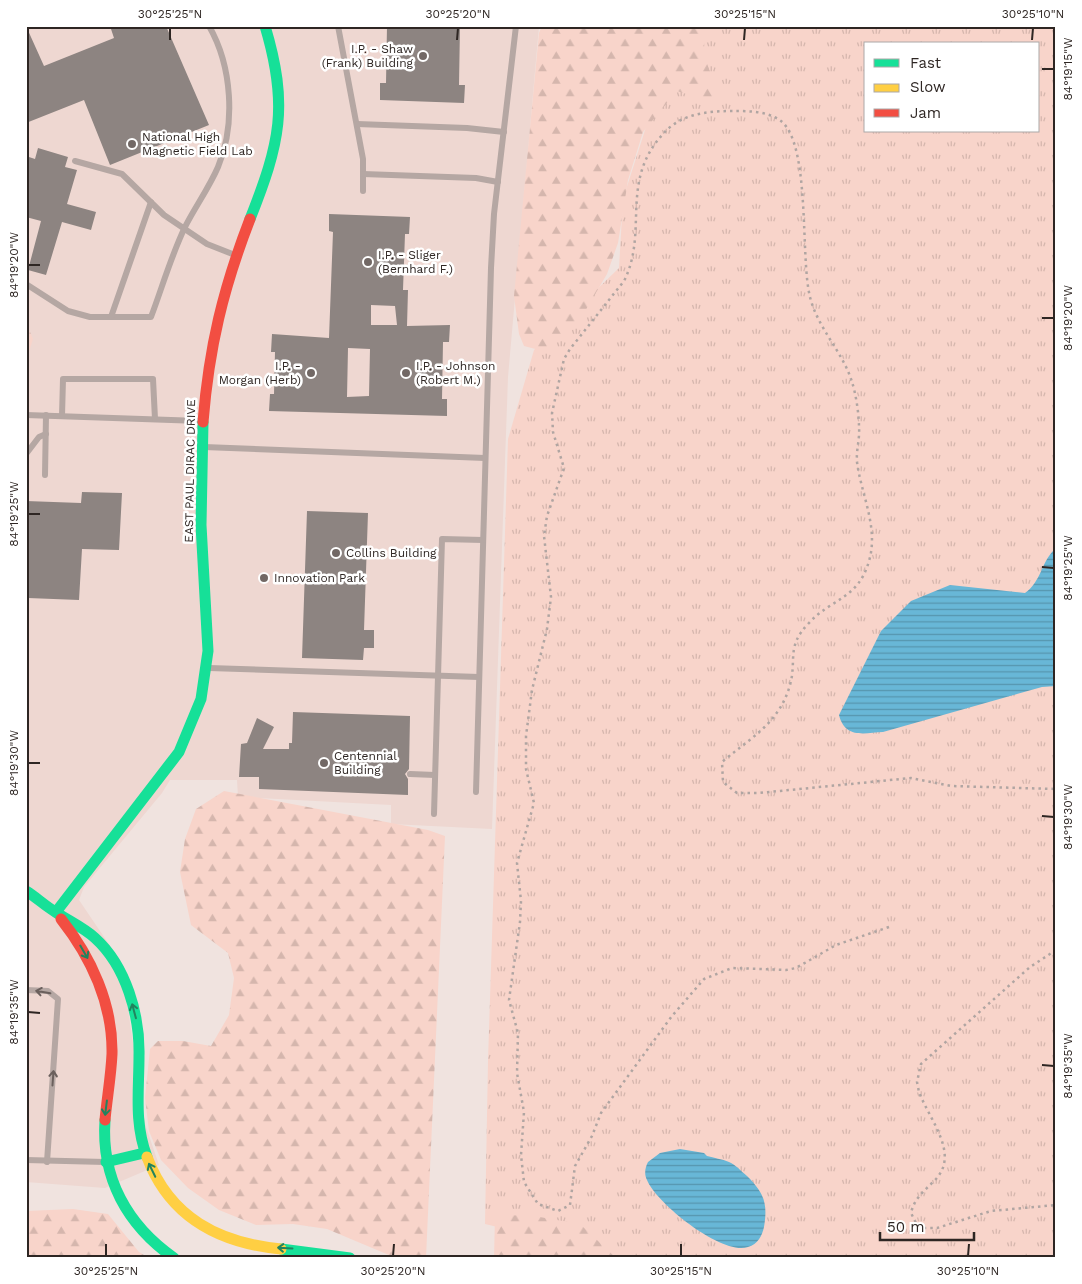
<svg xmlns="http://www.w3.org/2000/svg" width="1082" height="1284" font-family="'Work Sans',sans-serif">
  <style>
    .built { fill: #eed7d1 }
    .grass { fill: url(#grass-tufts); fill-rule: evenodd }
    .forest { fill: url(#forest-firs) }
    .water { fill: url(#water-rules) }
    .building { fill: #8d8481; fill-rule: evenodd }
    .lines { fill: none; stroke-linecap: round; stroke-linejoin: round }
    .path { stroke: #b0a5a2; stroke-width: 2.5; stroke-dasharray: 2.5 4; stroke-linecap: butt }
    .lane { stroke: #b5a7a3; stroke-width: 6 }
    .fast { stroke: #16e098; stroke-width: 11 }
    .slow { stroke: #ffcf43; stroke-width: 11 }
    .jam { stroke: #f24e42; stroke-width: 11 }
    .oneway { stroke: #22835e }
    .oneway2 { stroke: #6b605d }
    .ticks { fill: none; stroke: #2e2623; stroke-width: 2 }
    .poi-dot { fill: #726865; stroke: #fff; stroke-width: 2 }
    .labels { text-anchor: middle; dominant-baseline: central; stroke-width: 5; stroke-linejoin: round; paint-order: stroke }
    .poi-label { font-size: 12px; fill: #2e2623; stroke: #fff; text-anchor: start }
    .street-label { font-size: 12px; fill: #2e2623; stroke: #fff }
    .neatline { fill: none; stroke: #2e2623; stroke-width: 2 }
    .ticks-label { font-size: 12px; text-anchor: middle; fill: #2e2623 }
  </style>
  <defs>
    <pattern id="grass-tufts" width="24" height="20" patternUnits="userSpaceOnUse" patternTransform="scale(1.25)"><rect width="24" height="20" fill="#f8d4ca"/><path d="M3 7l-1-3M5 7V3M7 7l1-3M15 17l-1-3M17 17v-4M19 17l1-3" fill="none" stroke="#d5b6ad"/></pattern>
    <pattern id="forest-firs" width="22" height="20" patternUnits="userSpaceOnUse" patternTransform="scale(1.25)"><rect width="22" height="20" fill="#f8d4ca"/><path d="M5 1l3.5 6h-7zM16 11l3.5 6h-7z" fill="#d5b6ad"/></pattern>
    <pattern id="water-rules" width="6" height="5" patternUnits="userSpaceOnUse" patternTransform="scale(1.25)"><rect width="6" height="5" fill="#68b7d7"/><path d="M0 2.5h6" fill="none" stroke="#5695ae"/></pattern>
  </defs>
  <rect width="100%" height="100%" fill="#f0e3df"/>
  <path class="built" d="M26 26H539L508 377 492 829 391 824V805L238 797 237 780H170L162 793 84 887 79 900 121 962 145 1124 159 1165 105 1188 26 1182Z"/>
  <path class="grass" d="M706 26H1056V1258H626L485 1224 488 1061 508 439 534 350 619 268 623 199 646 127ZM866 44H1038V131H866Z"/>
  <g class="forest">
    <path d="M542 26H706C700 60 710 69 722 98L715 103 677 91 643 132 628 180 618 243 607 274 581 318 543 351 524 346 519 334 514 296 539 33Z"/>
    <path d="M26 322 33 339 26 361Z"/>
    <path d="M224 791 428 830 445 836 426 1258H396L327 1229 293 1224 256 1225 219 1210 188 1188 161 1160 149 1131 145 1098 150 1049 158 1041H183L211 1046 229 1015 234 978 228 953 191 925 180 872 185 839 196 809Z"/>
    <path d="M73 1209 108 1214 139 1252 149 1258H26V1211Z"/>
    <path d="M528 1215 580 1224 616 1258H494L495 1216Z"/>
  </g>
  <g class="water">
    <path d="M1056 548V686L1042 687 883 732C864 733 845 739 839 715L881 631 911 601 950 585 1025 593C1042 581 1041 561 1056 548Z"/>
    <path d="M680 1149 704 1153 707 1156C714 1158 722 1159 729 1162 736 1165 741 1171 747 1176 764 1193 768 1203 764 1227 762 1236 758 1244 748 1247 722 1256 656 1203 647 1180 644 1174 645 1168 648 1162L660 1153Z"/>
  </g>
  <g class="building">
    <path d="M26 26 44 66 114 38 110 26H166L209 125 110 165 84 100 26 123Z"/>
    <path d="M387 26H460L459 85H465L464 103 380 100V83H386Z"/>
    <path d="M38 148 68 157 65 167 77 170 67 204 96 212 91 230 62 222 46 275 28 270 41 221 26 217V156L35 159Z"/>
    <path d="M329 214 410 217 409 234H405L403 290H408L407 326 450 325 449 342H443L442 399H447V416L269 411 270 394H274L275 352H271L272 334 329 338 333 232 329 231ZM371 305 395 306 397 325H371ZM348 348 370 349 369 396 347 397Z"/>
    <path d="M82 492 122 493 119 550 82 549 79 600 28 598 29 547H26V501L81 503Z"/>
    <path d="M307 511 368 513 364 630H374V648H364L363 660 302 658Z"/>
    <path d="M293 712 410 716 409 769 405 774 408 779V795L259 789V777H239L241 744 247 743 257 718 274 727 263 749H289V743H292Z"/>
  </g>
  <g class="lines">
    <g class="path">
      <path d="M889 927 836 945 796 968 786 970 732 968 704 979 672 1016 601 1113 592 1136 575 1166 570 1205 558 1211 538 1204 524 1182 521 1155 524 1112 517 1073 518 1033 509 1000 520 922 521 901 517 863 534 803 526 769V736L532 690 547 629 551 597 544 536 547 516 564 468 553 432 552 413 564 359 570 349 624 281C649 231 619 182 663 134 680 114 707 111 732 111 748 111 768 111 781 121 811 145 800 258 810 297 818 329 843 352 852 382 856 394 859 415 859 427 860 439 856 450 857 462 861 494 879 528 869 561 858 600 831 598 808 624 786 647 797 660 790 685 779 724 750 738 722 762L723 782 737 793H759L911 778 951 786 1056 789"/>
      <path d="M1056 950 1030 967 921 1064 917 1082 919 1092C930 1121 961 1155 934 1181 924 1191 914 1199 911 1213L917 1225 923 1228H937L991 1211 1056 1205"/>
    </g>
    <g class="lane">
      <path d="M338 26 363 159V191"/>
      <path d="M357 124 467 128 504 132"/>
      <path d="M75 161 122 174 164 215 207 244 235 255"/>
      <path d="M363 174 476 178 498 182"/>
      <path d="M26 284 68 311 90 317H151C162 288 171 256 185 227 195 207 209 188 218 167 236 124 232 66 209 26"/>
      <path d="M111 317 151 202"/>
      <path d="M26 415 200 421"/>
      <path d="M62 416 63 379H153L155 419"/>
      <path d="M204 447 485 458"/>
      <path d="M26 454 39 437 46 434"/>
      <path d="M45 475 46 415"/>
      <path d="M209 668 479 677"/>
      <path d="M410 774 435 775"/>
      <path d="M476 792 491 268 494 214 516 26"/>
      <path d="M434 814 442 539 483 540"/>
      <path d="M26 977V976"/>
      <path d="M26 990 48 991 58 999 47 1162"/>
      <path d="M26 1160 105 1162"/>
    </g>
    <g class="fast">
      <path d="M250 219C280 143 289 106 265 26"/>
      <path d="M26 891C36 897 44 905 54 911 67 920 83 927 95 938 126 966 140 1015 139 1056 139 1091 134 1123 147 1157"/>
      <path d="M56 912 179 752 201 699 208 651 201 525 203 422"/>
      <path d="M105 1120C101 1178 127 1225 174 1258"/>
      <path d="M106 1162 144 1153"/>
      <path d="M281 1249 350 1258"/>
    </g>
    <path class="slow" d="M147 1157C170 1218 219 1243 281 1249"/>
    <g class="jam">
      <path d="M203 422C209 347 223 289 250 219"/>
      <path d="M61 919C91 957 113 1004 112 1054 111 1076 107 1098 105 1120"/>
    </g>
  </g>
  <defs><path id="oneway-shaft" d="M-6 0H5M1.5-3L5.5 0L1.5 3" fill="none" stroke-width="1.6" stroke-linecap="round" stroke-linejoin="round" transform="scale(1.25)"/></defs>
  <g class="oneway">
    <use href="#oneway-shaft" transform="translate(84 952) rotate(60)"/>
    <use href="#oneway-shaft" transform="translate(134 1011) rotate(-105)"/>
    <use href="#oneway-shaft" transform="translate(106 1108) rotate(97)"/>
    <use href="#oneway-shaft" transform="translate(152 1170) rotate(-116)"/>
    <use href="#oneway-shaft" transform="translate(285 1248) rotate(-177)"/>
  </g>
  <g class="oneway2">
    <use href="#oneway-shaft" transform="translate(43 992) rotate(-170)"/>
    <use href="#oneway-shaft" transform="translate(53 1078) rotate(-86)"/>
  </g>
  <path class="ticks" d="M170 40V28M457 40 458 28M744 40 745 28M1032 40 1033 28M1042 69H1054M28 265H40M1042 318H1054M28 514H40M1042 567 1054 568M28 763H40M1042 816 1054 817M28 1012 40 1013M1042 1065 1054 1066M106 1256V1244M393 1256 394 1244M681 1256V1244M968 1256 969 1244"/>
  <g class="poi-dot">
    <circle cx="423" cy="56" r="5"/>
    <circle cx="132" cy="144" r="5"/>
    <circle cx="368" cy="262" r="5"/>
    <circle cx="311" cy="373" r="5"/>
    <circle cx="406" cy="373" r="5"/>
    <circle cx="336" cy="553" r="5"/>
    <circle cx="264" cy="578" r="5"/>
    <circle cx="324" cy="763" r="5"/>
  </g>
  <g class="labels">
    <g class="poi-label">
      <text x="413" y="49" text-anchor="end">I.P. - Shaw<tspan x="413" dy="14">(Frank) Building</tspan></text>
      <text x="142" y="137">National High<tspan x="142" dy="14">Magnetic Field Lab</tspan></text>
      <text x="378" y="255">I.P. - Sliger<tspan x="378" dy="14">(Bernhard F.)</tspan></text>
      <text x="301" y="366" text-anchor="end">I.P. -<tspan x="301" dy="14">Morgan (Herb)</tspan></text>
      <text x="416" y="366">I.P. - Johnson<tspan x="416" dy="14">(Robert M.)</tspan></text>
      <text x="346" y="553">Collins Building</text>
      <text x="274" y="578">Innovation Park</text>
      <text x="334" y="756">Centennial<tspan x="334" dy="14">Building</tspan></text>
    </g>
    <g class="street-label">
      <text transform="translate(190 471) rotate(-89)">EAST PAUL DIRAC DRIVE</text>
    </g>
  </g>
  <rect width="1082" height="1284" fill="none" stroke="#ffffff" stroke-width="55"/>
  <rect x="864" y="42" width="175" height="90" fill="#ffffff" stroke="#aba8a7"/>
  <rect x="874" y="59" width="25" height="8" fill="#16e098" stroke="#aba8a7"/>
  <text x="910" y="68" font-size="15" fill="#2e2623">Fast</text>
  <rect x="874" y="84" width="25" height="8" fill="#ffcf43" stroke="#aba8a7"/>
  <text x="910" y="92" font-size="15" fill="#2e2623">Slow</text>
  <rect x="874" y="109" width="25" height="8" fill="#f24e42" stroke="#aba8a7"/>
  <text x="910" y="118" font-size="15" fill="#2e2623">Jam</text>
  <path d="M880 1232v8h94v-8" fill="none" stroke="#2e2623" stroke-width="2.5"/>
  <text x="887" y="1232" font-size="15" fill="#2e2623" stroke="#ffffff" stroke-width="4" paint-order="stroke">50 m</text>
  <rect x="28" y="28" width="1026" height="1228" class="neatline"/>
  <g class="ticks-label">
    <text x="170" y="18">30°25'25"N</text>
    <text x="458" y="18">30°25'20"N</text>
    <text x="745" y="18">30°25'15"N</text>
    <text x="1033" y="18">30°25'10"N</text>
    <text transform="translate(1068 69) rotate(-90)" y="4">84°19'15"W</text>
    <text transform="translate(14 265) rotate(-90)" y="4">84°19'20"W</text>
    <text transform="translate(1068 318) rotate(-90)" y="4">84°19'20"W</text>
    <text transform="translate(14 514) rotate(-90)" y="4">84°19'25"W</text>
    <text transform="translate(1068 568) rotate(-90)" y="4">84°19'25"W</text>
    <text transform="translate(14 763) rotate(-90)" y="4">84°19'30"W</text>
    <text transform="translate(1068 817) rotate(-90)" y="4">84°19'30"W</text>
    <text transform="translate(14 1012) rotate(-90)" y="4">84°19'35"W</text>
    <text transform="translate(1068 1066) rotate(-90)" y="4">84°19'35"W</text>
    <text x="106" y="1275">30°25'25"N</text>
    <text x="393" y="1275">30°25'20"N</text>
    <text x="681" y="1275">30°25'15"N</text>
    <text x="968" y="1275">30°25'10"N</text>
  </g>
</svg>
